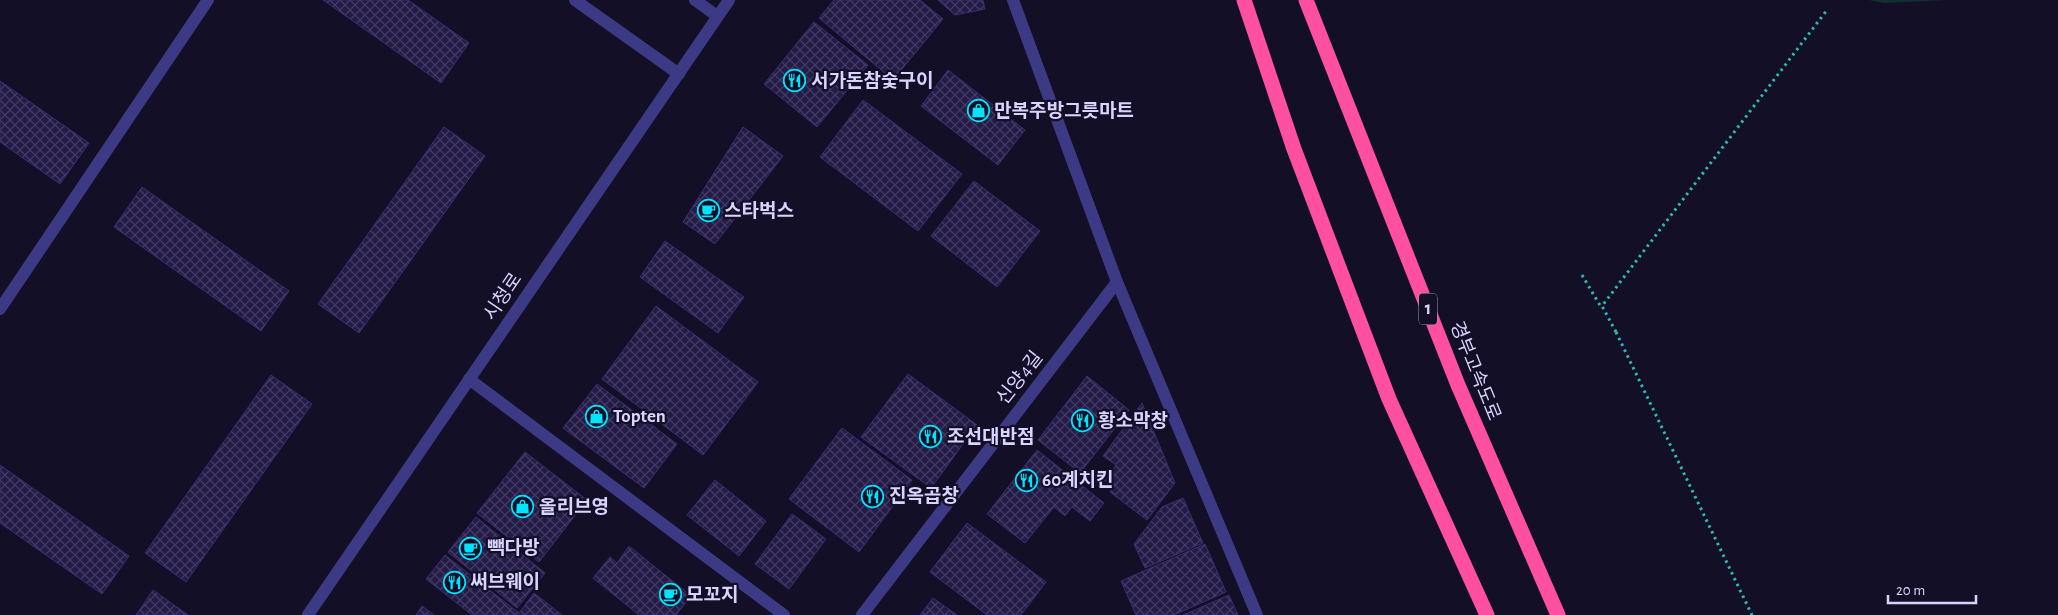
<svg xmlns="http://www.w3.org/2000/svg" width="2058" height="615" font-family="'Alegreya Sans','Noto Sans KR',sans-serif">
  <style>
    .park { fill: url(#park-tufts) }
    .building { fill: url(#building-cross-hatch); stroke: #3b2d73 }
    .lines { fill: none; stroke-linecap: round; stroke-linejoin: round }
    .path { stroke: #2fb8b0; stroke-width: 3; stroke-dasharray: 2.5 4; stroke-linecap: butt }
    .service { stroke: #3d3a85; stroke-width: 12 }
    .minor { stroke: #3d3a85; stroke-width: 12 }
    .tertiary { stroke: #3d3a85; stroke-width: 12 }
    .motorway { stroke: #ff4fa3; stroke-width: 15 }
    .labels { text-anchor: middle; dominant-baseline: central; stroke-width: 4.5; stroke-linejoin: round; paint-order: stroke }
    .shield { fill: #130f26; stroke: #9e99be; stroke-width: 1 }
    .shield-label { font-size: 18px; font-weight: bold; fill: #d9d4ff }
    .poi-label { font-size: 19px; font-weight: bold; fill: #d9d4ff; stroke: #130f26; text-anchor: start }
    .street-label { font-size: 19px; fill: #d9d4ff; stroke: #130f26 }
  </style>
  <defs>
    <pattern id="park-tufts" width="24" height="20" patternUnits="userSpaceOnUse" patternTransform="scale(1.25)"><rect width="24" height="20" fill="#12302f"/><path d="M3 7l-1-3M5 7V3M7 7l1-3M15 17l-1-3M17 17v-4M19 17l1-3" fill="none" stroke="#344d4e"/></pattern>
    <pattern id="building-cross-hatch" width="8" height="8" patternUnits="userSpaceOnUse" patternTransform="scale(1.25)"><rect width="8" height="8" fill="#241b47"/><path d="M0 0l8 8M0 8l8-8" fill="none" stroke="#433b63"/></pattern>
  </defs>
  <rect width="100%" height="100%" fill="#130f26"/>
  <path class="park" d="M1869 0H1945L1884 3Z"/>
  <g class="building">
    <path d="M323 0H408L469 43 441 83Z"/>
    <path d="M834 0H920L943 19 893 80 819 18Z"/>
    <path d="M938 0H983L985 9 955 15Z"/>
    <path d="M814 22 868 65 817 127 764 84Z"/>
    <path d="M948 70 1025 130 998 165 921 106Z"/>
    <path d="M0 81 89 143 60 184 0 142Z"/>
    <path d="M863 100 962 174 918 231 820 157Z"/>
    <path d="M444 127 485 156 359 333 318 304Z"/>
    <path d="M743 127 783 156 715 244 683 222Z"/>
    <path d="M974 181 1040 231 997 287 931 236Z"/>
    <path d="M142 187 289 291 261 331 114 227Z"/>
    <path d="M665 241 744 297 718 333 640 277Z"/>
    <path d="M656 306 758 382 703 455 602 379Z"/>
    <path d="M908 374 977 425 931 488 861 437Z"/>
    <path d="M271 375 312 404 186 582 145 553Z"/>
    <path d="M1087 376 1129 410 1080 473 1038 440Z"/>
    <path d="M597 384 677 444 644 488 563 428Z"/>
    <path d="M1142 403 1175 483 1147 520 1110 492 1113 487 1104 480 1116 465 1103 456Z"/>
    <path d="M842 428 912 480 859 552 789 499Z"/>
    <path d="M1037 450 1104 503 1090 521 1072 507 1065 516 1054 507 1025 543 987 514Z"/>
    <path d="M525 452 587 500 539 562 477 513Z"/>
    <path d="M0 465 129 556 102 594 0 523Z"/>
    <path d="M715 480 766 521 739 556 687 515Z"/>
    <path d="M1183 498 1203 543 1145 568 1134 544 1162 507Z"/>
    <path d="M792 514 826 539 789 589 755 564Z"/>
    <path d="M476 517 545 573 517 608 448 552Z"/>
    <path d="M967 523 1046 582 1021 615H987L930 572Z"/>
    <path d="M1205 544 1226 592 1174 615H1136L1121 581Z"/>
    <path d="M629 546 691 596 676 615H639L593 578 610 557 617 563Z"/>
    <path d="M445 555 519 613 534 593 562 615H472L426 579Z"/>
    <path d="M153 590 188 615H136Z"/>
    <path d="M1229 595 1238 615H1183Z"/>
    <path d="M933 598 957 615H920Z"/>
    <path d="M422 606 434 615H416Z"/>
  </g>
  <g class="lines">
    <g class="path">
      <path d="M1582 275 1601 307"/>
      <path d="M1616 332 1602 306 1827 10"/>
      <path d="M1616 332 1752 615"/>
    </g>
    <g class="service">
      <path d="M575 0 679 74"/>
      <path d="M695 0 717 16"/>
      <path d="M0 309 208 0"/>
    </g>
    <g class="minor">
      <path d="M1013 0 1117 282 1257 615"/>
      <path d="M469 379 784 615"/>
      <path d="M862 615 1117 282"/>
    </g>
    <path class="tertiary" d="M308 615 729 0"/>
    <g class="motorway">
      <path d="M1244 0 1294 149 1389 399 1487 615"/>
      <path d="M1306 0 1458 385 1558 615"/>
    </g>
  </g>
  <defs>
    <symbol id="restaurant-ring" viewBox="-11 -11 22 22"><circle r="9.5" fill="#130f26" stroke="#00e5ff" stroke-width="1.5"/><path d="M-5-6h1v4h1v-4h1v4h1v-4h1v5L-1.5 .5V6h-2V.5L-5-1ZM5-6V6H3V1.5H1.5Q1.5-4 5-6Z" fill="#00e5ff"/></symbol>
    <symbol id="shop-ring" viewBox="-11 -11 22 22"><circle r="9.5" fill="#130f26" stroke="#00e5ff" stroke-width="1.5"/><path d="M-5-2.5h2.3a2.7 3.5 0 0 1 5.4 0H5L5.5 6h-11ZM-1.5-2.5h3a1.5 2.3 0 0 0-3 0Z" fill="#00e5ff"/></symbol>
    <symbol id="cafe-ring" viewBox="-11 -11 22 22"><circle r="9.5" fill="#130f26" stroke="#00e5ff" stroke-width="1.5"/><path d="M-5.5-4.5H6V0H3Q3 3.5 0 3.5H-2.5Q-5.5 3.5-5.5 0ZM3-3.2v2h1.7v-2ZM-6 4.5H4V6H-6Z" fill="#00e5ff"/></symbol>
  </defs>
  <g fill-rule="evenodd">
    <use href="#restaurant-ring" x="782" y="68" width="25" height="25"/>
    <use href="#shop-ring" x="966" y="98" width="25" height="25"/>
    <use href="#cafe-ring" x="696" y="198" width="25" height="25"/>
    <use href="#shop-ring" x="584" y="404" width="25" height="25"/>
    <use href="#restaurant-ring" x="1070" y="408" width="25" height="25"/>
    <use href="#restaurant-ring" x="918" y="424" width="25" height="25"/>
    <use href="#restaurant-ring" x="1014" y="468" width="25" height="25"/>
    <use href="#restaurant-ring" x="860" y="484" width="25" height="25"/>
    <use href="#shop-ring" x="510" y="494" width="25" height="25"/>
    <use href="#cafe-ring" x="458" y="536" width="25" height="25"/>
    <use href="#restaurant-ring" x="442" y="570" width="25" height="25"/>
    <use href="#cafe-ring" x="658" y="582" width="25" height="25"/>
  </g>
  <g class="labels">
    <rect class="shield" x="1419" y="293.5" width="18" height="31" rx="4"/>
    <g class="shield-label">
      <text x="1428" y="309">1</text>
    </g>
    <g class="poi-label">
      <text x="811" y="81">서가돈참숯구이</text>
      <text x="994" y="111">만복주방그릇마트</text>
      <text x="724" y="211">스타벅스</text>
      <text x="613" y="416">Topten</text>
      <text x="1098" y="421">황소막창</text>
      <text x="947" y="437">조선대반점</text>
      <text x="1042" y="480">60계치킨</text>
      <text x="889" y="496">진옥곱창</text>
      <text x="539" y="507">올리브영</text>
      <text x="487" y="548">빽다방</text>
      <text x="470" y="582">써브웨이</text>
      <text x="686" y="595">모꼬지</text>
    </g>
    <g class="street-label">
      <text transform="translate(503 297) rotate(-56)">시청로</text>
      <text transform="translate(1475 371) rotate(68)">경부고속도로</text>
      <text transform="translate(1020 378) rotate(-52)">신양4길</text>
    </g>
  </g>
  <path d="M1888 595v8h88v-8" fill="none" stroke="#d9d4ff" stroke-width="2.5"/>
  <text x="1896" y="595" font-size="15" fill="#d9d4ff" stroke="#130f26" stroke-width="4" paint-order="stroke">20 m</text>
</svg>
